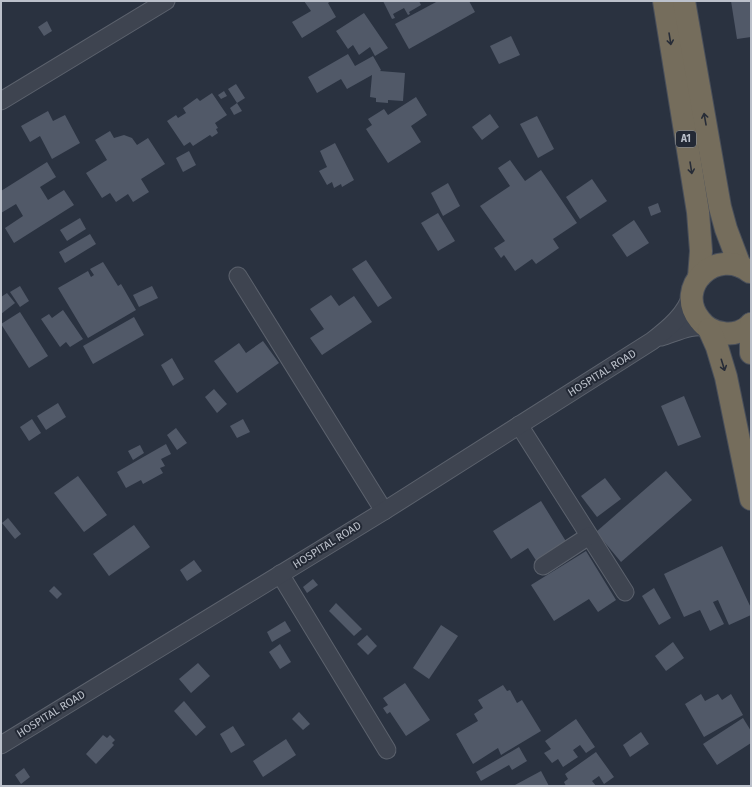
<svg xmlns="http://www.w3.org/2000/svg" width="752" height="787" font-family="'Fira Sans',sans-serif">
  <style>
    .building { fill: #515968 }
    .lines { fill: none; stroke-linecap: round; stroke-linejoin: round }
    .minor-casing { stroke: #5c626d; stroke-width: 19 }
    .highway-casing { stroke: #494f5a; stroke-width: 24 }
    .minor { stroke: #3e4450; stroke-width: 17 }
    .highway { stroke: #756d5c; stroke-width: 22 }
    .oneway { stroke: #272c37 }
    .labels { text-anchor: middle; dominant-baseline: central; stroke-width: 4; stroke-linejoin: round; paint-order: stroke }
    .shield { fill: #232935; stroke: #8d939d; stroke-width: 1 }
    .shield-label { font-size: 10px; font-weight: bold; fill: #bbc0ca }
    .street-label { font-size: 11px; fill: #bbc0ca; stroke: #232935 }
  </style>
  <rect width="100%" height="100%" fill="#2a3240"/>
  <g class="building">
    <path d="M304 1H331L328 3 336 17 302 38 292 22 311 11Z"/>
    <path d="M383 1H419L421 5 409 12 410 14 408 15 404 8 393 14 395 18 392 19Z"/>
    <path d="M438 1H469L475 12 409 49 395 24Z"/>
    <path d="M731 1H751V37L737 39Z"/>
    <path d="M364 13 388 48 375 56 370 47 359 55 353 45 348 49 336 31Z"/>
    <path d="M47 21 52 31 44 36 38 27Z"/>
    <path d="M511 36 520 55 499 64 490 46Z"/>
    <path d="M348 54 355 66 373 56 381 70 380 71 405 73 403 101 388 100V103L376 102V98L370 97 372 75 347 89 341 79 317 93 308 77Z"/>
    <path d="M236 84 245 98 237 103 228 89Z"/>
    <path d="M224 91 227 96 221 99 218 95Z"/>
    <path d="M212 93 227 115 215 123 218 128 216 129 218 133 212 137 210 135 193 146 190 142 184 146 167 121 176 115 178 118 186 113 183 108 197 98 200 101Z"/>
    <path d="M416 97 427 115 411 126 421 142 388 163 366 129 372 125 368 119 384 109 388 115Z"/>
    <path d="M237 103 242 111 234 115 230 108Z"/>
    <path d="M48 111 53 121 65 115 80 143 52 159 40 136 30 142 21 126Z"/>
    <path d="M490 114 499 127 482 140 472 127Z"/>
    <path d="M537 116 554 149 538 158 520 124Z"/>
    <path d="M110 131 114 138 124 135 132 138 137 145 148 138 165 164 141 179 149 192 133 202 128 194 116 202 110 193 102 198 86 173 107 160 95 140Z"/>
    <path d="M335 143 354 180 342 187 341 184 334 188 332 182 327 185 319 171 327 167 320 151Z"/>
    <path d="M189 151 196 165 183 172 176 158Z"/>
    <path d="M510 160 525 181 541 170 577 223 553 239 559 248 536 264 532 259 515 271 504 255 501 258 494 248 505 241 480 206 510 186 498 168Z"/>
    <path d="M47 162 56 177 40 187 48 200 64 190 74 205 14 243 5 228 23 216 16 204 1 213V191Z"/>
    <path d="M592 179 607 201 580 219 566 197Z"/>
    <path d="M448 183 460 206 443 216 431 193Z"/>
    <path d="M658 203 661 212 651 216 648 207Z"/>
    <path d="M438 213 455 241 438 251 421 223Z"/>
    <path d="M80 218 86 229 67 241 60 230Z"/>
    <path d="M634 220 649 243 627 257 612 235Z"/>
    <path d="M90 234 96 244 65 263 59 252Z"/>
    <path d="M366 260 392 298 378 307 352 269Z"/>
    <path d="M103 262 118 286 121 284 136 310 88 338 58 288 88 271 91 277 94 275 90 269Z"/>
    <path d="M20 286 29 301 20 307 10 292Z"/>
    <path d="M152 286 158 298 139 307 133 295Z"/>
    <path d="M7 293 15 303 1 314V297Z"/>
    <path d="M331 295 339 306 354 296 372 322 322 355 310 338 324 329 310 309Z"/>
    <path d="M63 310 83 339 70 347 66 342 60 347 41 319 49 314 52 318Z"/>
    <path d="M20 312 48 356 29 368 1 324Z"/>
    <path d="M134 317 144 335 93 364 83 346Z"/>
    <path d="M263 341 279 363 237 393 214 361 239 343 246 353Z"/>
    <path d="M172 358 184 379 173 386 161 365Z"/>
    <path d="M214 389 227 404 217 413 205 397Z"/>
    <path d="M684 396 701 437 678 446 661 406Z"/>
    <path d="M58 403 66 417 46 430 37 416Z"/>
    <path d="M32 419 41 433 29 441 20 427Z"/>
    <path d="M243 419 250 432 237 438 230 426Z"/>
    <path d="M176 428 187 443 177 450 167 435Z"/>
    <path d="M166 444 171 454 161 459 165 466 160 468 163 473 143 484 141 480 126 488 117 472Z"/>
    <path d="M140 445 144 453 133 460 128 451Z"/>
    <path d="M666 471 692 500 621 562 596 532Z"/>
    <path d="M78 476 107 515 84 532 54 493Z"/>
    <path d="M605 478 621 499 597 517 581 496Z"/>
    <path d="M541 501 567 543 537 562 528 548 511 559 493 531Z"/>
    <path d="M8 518 21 534 15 539 2 523Z"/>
    <path d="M134 525 150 547 109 576 93 554Z"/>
    <path d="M722 546 751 608V615L729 625 718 600 713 602 724 624 710 631 700 610 684 617 664 574Z"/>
    <path d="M586 551 616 600 598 612 589 599 554 621 531 585Z"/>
    <path d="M194 560 202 571 187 581 180 570Z"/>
    <path d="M313 579 318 585 307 593 303 587Z"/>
    <path d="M54 586 62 594 57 599 49 591Z"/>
    <path d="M654 588 671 618 659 625 642 596Z"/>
    <path d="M336 603 362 629 354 636 329 611Z"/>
    <path d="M285 621 291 631 272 642 267 632Z"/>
    <path d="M441 625 458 636 429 679 413 668Z"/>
    <path d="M367 635 377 646 368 655 357 644Z"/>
    <path d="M673 642 684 658 666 671 655 656Z"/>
    <path d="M280 644 291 662 280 669 269 652Z"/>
    <path d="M198 663 210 676 191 693 179 679Z"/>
    <path d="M405 683 430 720 406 736 390 712 387 714 383 708 388 705 383 698Z"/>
    <path d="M503 685 507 691 510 690 517 703 522 700 541 731 501 755 498 748 473 764 456 734 478 721 474 714 483 708 478 700Z"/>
    <path d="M701 694 705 701 718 694 722 700 731 694 743 715 704 737 685 704Z"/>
    <path d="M184 701 206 727 196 736 174 711Z"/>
    <path d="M299 712 310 724 303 730 292 719Z"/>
    <path d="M743 718 751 731V743L717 765 703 744Z"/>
    <path d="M576 719 595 747 586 753 580 745 573 750 578 757 563 767 558 759 552 763 544 753 551 749 545 741Z"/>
    <path d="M233 726 245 745 231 753 220 734Z"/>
    <path d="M641 732 649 744 630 757 623 745Z"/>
    <path d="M103 735 107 738 110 735 115 740 112 743 114 745 96 764 86 754Z"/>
    <path d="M286 739 296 755 263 777 253 761Z"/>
    <path d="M519 747 527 761 512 770 509 765 481 781 476 772Z"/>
    <path d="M596 752 614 777 604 784 599 776 592 781 596 786H566L564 782 568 779 565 774Z"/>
    <path d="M24 768 30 777 21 784 15 775Z"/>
    <path d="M541 771 549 786H516L515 785Z"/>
  </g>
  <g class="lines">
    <defs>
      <g id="minor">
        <path d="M1 101 166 1"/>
        <path d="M238 276 384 511"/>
        <path d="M661 337C675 333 693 323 708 328"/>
        <path d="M519 425 625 592"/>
        <path d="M543 566 589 536"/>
        <path d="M280 574 387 750"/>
        <path d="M1 745 384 511 652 341C669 328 686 314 692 293"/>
      </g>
      <g id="highway">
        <path d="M664 1 698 212 701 251 699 277"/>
        <path d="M684 1 720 207 726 229 740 266"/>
        <path d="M750 272C717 246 673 287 700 320 706 328 714 332 723 333 733 335 745 331 751 324"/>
        <path d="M751 324V353"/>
        <path d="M709 329 717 347 726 377 751 499"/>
      </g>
    </defs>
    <use href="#minor" class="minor-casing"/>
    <use href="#highway" class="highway-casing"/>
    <use href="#minor" class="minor"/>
    <use href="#highway" class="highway"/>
  </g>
  <defs><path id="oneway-shaft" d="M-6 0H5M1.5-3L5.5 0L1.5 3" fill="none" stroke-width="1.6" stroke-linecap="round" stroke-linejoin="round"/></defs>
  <g class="oneway">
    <use href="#oneway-shaft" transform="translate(670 39) rotate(81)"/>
    <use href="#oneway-shaft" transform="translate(705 119) rotate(-100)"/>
    <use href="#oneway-shaft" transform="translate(691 168) rotate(81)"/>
    <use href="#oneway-shaft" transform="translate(723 365) rotate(73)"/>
  </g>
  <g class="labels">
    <rect class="shield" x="676" y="131" width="20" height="16" rx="3"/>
    <g class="shield-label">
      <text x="686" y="139">A1</text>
    </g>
    <g class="street-label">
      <text transform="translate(602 373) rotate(-32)">HOSPITAL ROAD</text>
      <text transform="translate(327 545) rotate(-32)">HOSPITAL ROAD</text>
      <text transform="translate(51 714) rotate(-32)">HOSPITAL ROAD</text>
    </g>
  </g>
  <rect width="752" height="787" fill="none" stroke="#bbc0ca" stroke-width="4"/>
</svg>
